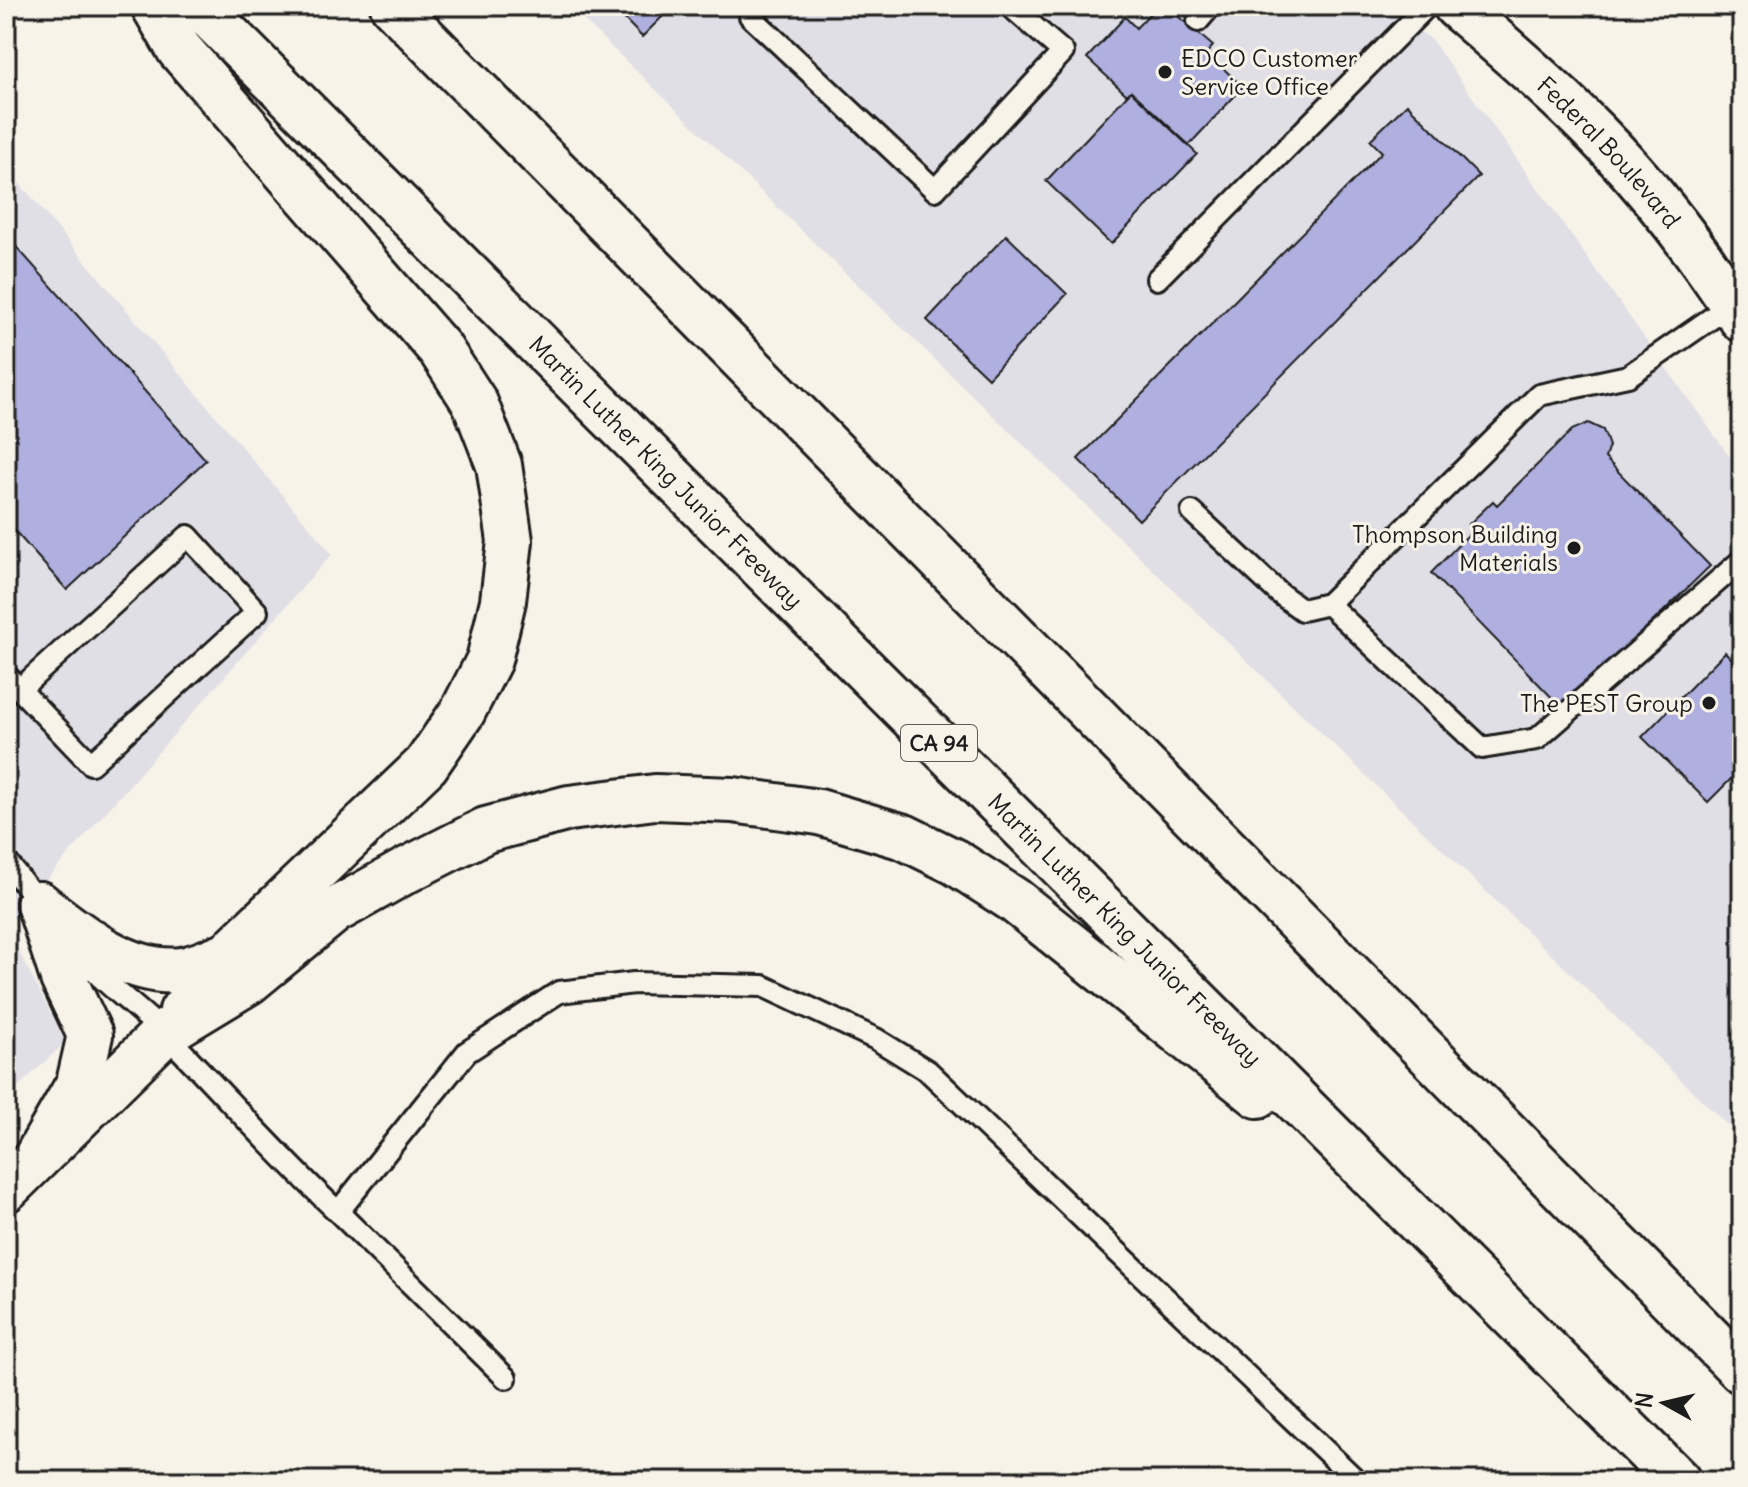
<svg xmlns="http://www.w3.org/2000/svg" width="1748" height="1487" font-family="Delius,sans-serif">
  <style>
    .built { fill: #e1dfe6 }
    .building { fill: #afafe0; stroke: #1c1c1c; stroke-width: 2 }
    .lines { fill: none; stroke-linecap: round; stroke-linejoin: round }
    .service-casing { stroke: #1c1c1c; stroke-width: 26 }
    .secondary-casing { stroke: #1c1c1c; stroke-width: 50 }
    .motorway-casing { stroke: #1c1c1c; stroke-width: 50 }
    .service { stroke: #f7f3e8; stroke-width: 20 }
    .secondary { stroke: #f7f3e8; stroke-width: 44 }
    .motorway { stroke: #f7f3e8; stroke-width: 44 }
    .poi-dot { fill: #1c1c1c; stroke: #f7f3e8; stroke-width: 3 }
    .labels { text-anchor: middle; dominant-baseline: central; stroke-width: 6; stroke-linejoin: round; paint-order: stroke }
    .shield { fill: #f7f3e8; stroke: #5e5c59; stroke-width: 2 }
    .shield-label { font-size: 22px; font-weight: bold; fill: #1c1c1c }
    .poi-label { font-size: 24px; fill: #1c1c1c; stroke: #f7f3e8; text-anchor: end }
    .street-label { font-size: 24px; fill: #1c1c1c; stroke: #f7f3e8 }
  </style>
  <rect width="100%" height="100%" fill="#f7f3e8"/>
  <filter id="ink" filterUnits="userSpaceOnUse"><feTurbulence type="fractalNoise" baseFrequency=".0125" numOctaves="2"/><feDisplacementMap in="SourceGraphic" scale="16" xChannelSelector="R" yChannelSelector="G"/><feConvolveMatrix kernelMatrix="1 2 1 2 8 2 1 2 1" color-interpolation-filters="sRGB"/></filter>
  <g filter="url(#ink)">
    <g class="built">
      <path d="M569 6H1381L1431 39 1742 474V1139Z"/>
      <path d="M6 167 332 554 6 926Z"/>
      <path d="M6 927 66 1042 6 1098Z"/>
    </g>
    <g class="building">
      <path d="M612 6H673L642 37Z"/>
      <path d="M1157 6H1166L1213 46 1207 53 1243 87 1189 145 1131 91 1127 95 1087 58 1125 17 1136 28Z"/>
      <path d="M1131 91 1197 154 1111 244 1046 181Z"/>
      <path d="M1407 104 1479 176 1139 520 1078 459 1382 152 1370 140Z"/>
      <path d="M6 235 206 460 67 590 6 521Z"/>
      <path d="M1006 235 1067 294 988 378 927 320Z"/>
      <path d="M1588 423 1603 430 1609 446 1605 458 1710 566 1563 709 1431 573 1473 530 1468 525 1493 501 1497 505 1572 430Z"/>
      <path d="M1725 652 1742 669V768L1708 802 1642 737Z"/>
    </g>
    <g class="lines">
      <defs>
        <g id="service">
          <path d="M760 6 750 16 935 190 1063 52 1010 6"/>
          <path d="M1198 21 1211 6"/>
          <path d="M1157 279 1427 6"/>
          <path d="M1192 512 1279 593 1302 610 1328 604 1539 395 1628 376 1732 304"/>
          <path d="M1328 604 1482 748 1537 739 1742 560"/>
          <path d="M6 675 91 764 257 612 188 536 20 689"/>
          <path d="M6 861 43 908"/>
          <path d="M72 946C99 981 136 1005 166 1035 224 1094 278 1156 338 1212L467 1052 559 992 634 983 763 986 876 1039 928 1071 1357 1481"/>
          <path d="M338 1212 506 1378"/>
        </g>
        <g id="secondary">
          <path id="s1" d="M1456 6C1509 52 1564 99 1612 150 1660 201 1704 260 1742 319"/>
          <path d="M35 1160 79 1083 90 1035 63 978 39 904"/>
          <path d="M6 1189 164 1033"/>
        </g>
        <g id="motorway">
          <path d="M154 6 179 49 440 349 475 403 499 465 510 541 503 601 489 660 463 711 426 765 228 954 182 1011"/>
          <path id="s2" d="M199 6 1678 1481"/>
          <path d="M393 6 1742 1371"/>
          <path d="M39 904C77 934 129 976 181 970 196 968 214 959 228 954"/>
          <path d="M164 1033 248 982 334 911 407 870 486 830 569 808 655 797 733 800 819 812 904 837 955 862 1014 900 1258 1095"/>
        </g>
      </defs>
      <use href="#service" class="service-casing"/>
      <use href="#secondary" class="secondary-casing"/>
      <use href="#motorway" class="motorway-casing"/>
      <use href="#service" class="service"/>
      <use href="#secondary" class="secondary"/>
      <use href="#motorway" class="motorway"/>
    </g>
  </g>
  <g class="poi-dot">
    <circle cx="1165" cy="72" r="8"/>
    <circle cx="1574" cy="548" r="8"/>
    <circle cx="1709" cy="703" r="8"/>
  </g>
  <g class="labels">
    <rect class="shield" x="901" y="725" width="76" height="36" rx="6"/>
    <g class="shield-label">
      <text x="939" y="743">CA 94</text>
    </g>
    <g class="poi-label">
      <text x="1181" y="58" text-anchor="start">EDCO Customer<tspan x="1181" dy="28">Service Office</tspan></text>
      <text x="1558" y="534">Thompson Building<tspan x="1558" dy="28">Materials</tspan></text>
      <text x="1693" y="703">The PEST Group</text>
    </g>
    <g class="street-label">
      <text stroke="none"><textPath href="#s1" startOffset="212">Federal Boulevard</textPath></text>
      <text stroke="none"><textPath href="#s2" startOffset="660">Martin Luther King Junior Freeway</textPath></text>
      <text stroke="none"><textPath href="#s2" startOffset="1308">Martin Luther King Junior Freeway</textPath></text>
    </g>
  </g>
  <rect width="1748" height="1487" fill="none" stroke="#f7f3e8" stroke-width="32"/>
  <rect x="16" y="16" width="1716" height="1455" fill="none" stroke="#1c1c1c" stroke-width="3" filter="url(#ink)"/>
  <g transform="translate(1664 1403) rotate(278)" stroke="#f7f3e8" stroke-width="6" paint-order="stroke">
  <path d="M0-6L14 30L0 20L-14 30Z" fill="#1c1c1c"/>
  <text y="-12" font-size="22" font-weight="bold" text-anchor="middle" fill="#1c1c1c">N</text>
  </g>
</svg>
